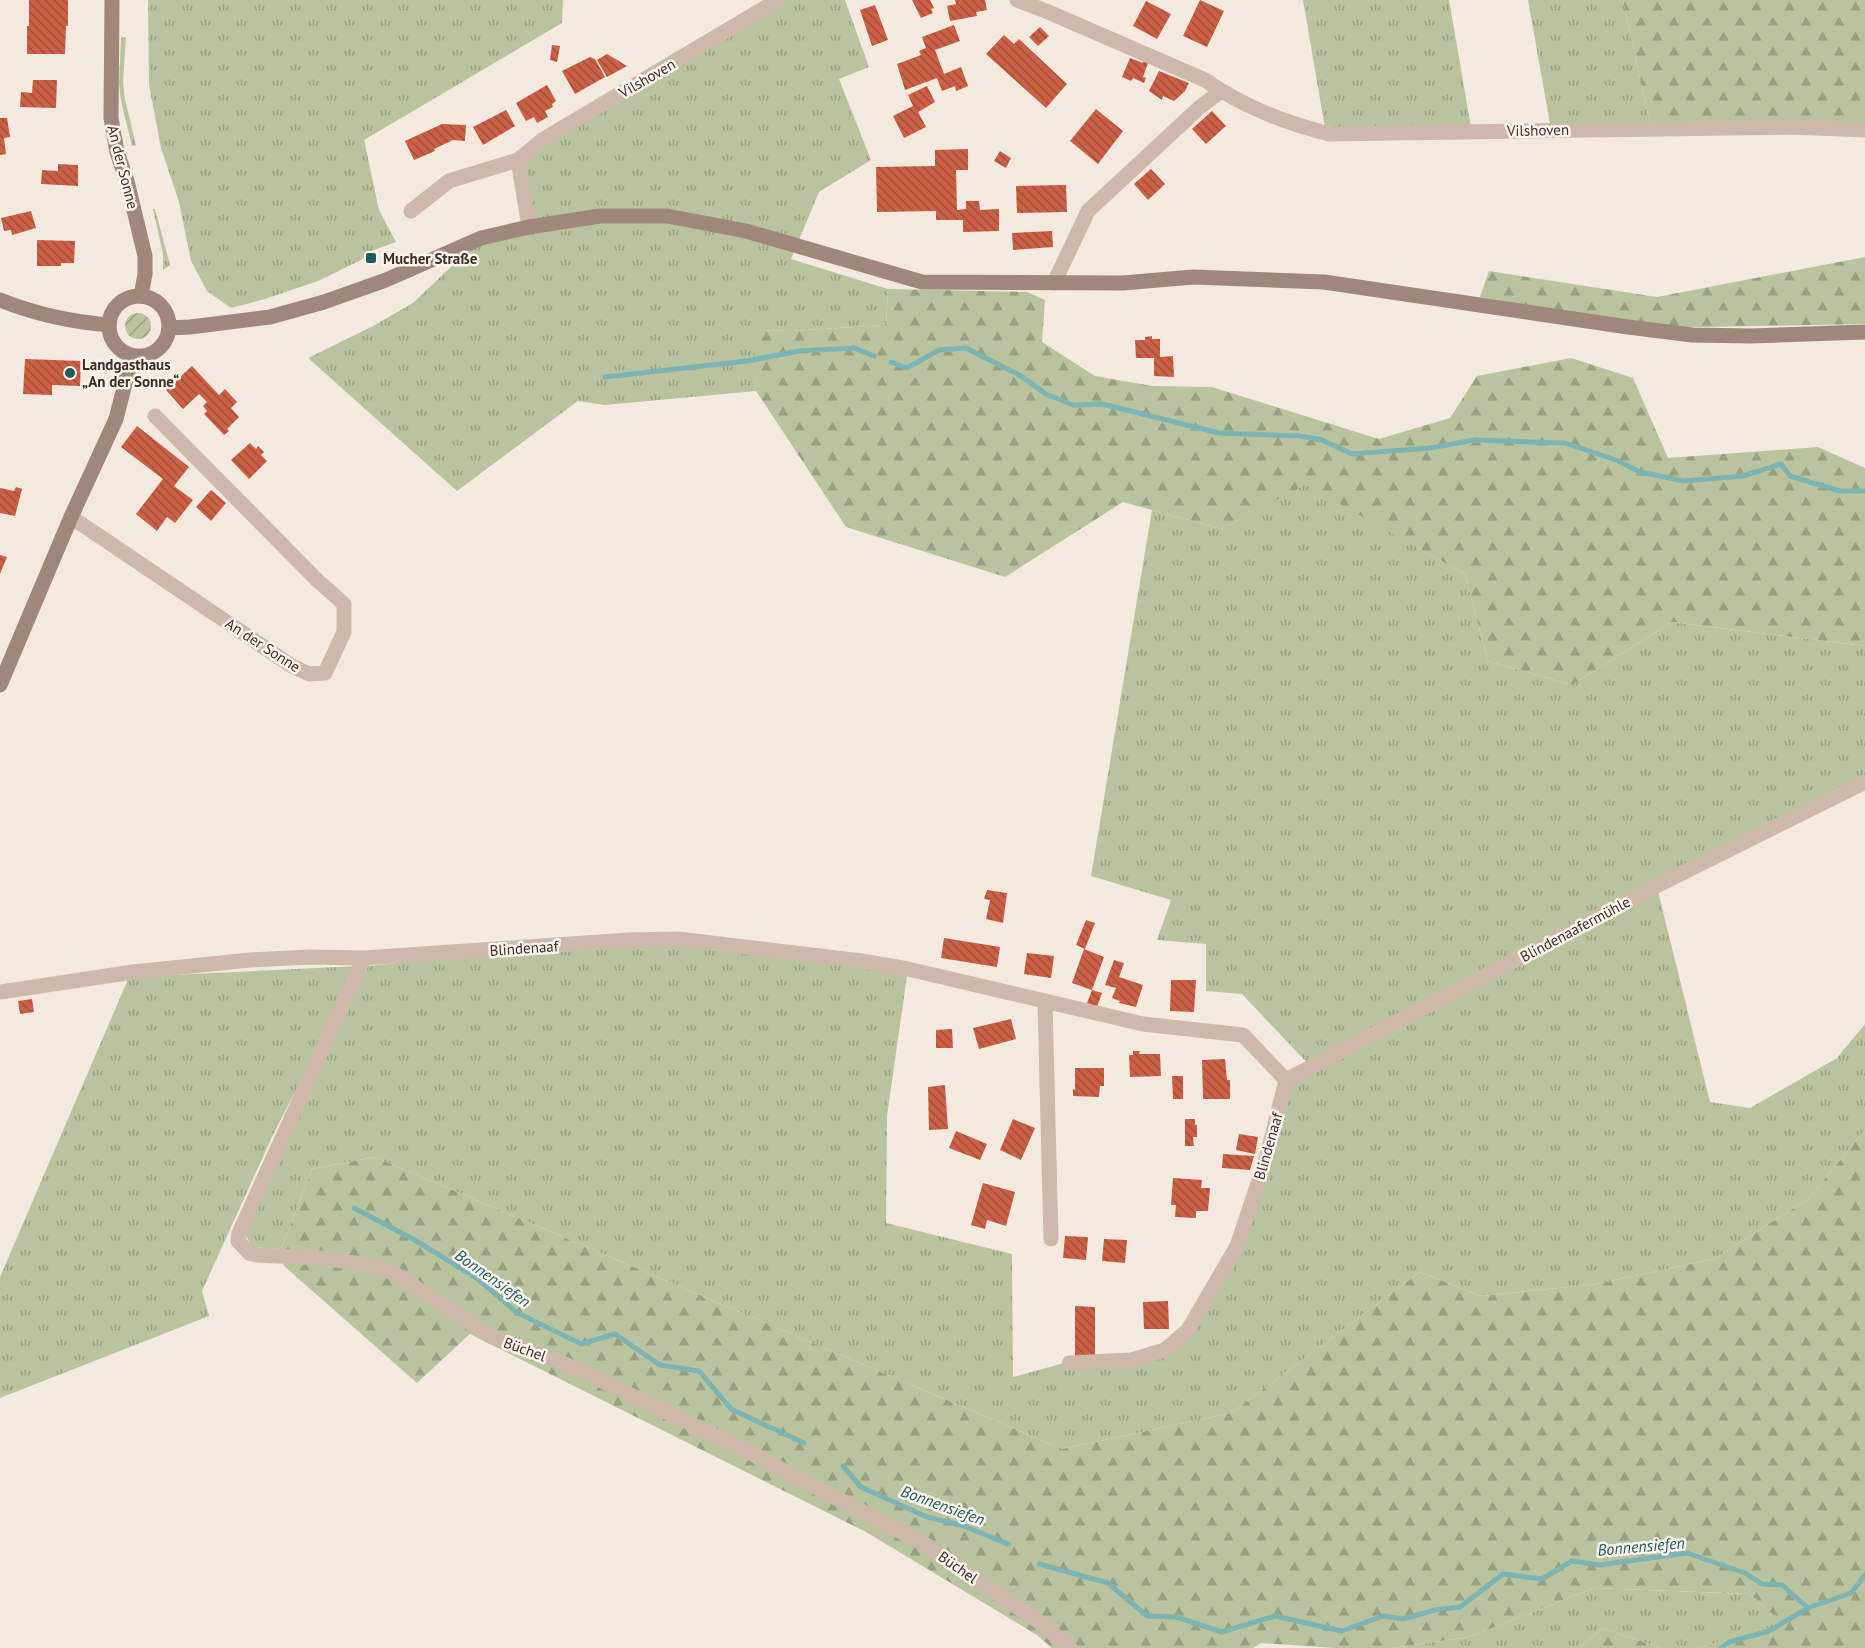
<svg xmlns="http://www.w3.org/2000/svg" width="1865" height="1648" font-family="'PT Sans',sans-serif">
  <style>
    .grass { fill: url(#grass-tufts) }
    .forest { fill: url(#forest-firs) }
    .garden { fill: url(#garden-furrows) }
    .lines { fill: none; stroke-linecap: round; stroke-linejoin: round }
    .stream { stroke: #7cb3b3; stroke-width: 5 }
    .building { fill: url(#building-back-hatch) }
    .street { stroke: #cdb8aa; stroke-width: 15 }
    .secondary { stroke: #a1877b; stroke-width: 15 }
    .poi-dot { fill: #1d5d5e; stroke: #fbf3ec; stroke-width: 2 }
    .labels { text-anchor: middle; dominant-baseline: central; stroke-width: 5; stroke-linejoin: round; paint-order: stroke }
    .street-label { font-size: 15px; fill: #3a2e2a; stroke: #fbf3ec }
    .poi-label { font-size: 15px; font-weight: bold; fill: #3a2e2a; stroke: #fbf3ec; text-anchor: start }
    .water-label { font-size: 16px; font-style: italic; fill: #1d5d5e; stroke: #fbf3ec }
  </style>
  <defs>
    <pattern id="grass-tufts" width="24" height="20" patternUnits="userSpaceOnUse" patternTransform="scale(1.5)"><rect width="24" height="20" fill="#b9c49e"/><path d="M3 7l-1-3M5 7V3M7 7l1-3M15 17l-1-3M17 17v-4M19 17l1-3" fill="none" stroke="#97a081"/></pattern>
    <pattern id="forest-firs" width="22" height="20" patternUnits="userSpaceOnUse" patternTransform="scale(1.5)"><rect width="22" height="20" fill="#b9c49e"/><path d="M5 1l3.5 6h-7zM16 11l3.5 6h-7z" fill="#97a081"/></pattern>
    <pattern id="garden-furrows" width="10" height="10" patternUnits="userSpaceOnUse" patternTransform="scale(1.5)"><rect width="10" height="10" fill="#b9c49e"/><path d="M-1 1l2-2M0 10L10 0M9 11l2-2" fill="none" stroke="#97a081"/></pattern>
    <pattern id="building-back-hatch" width="6" height="6" patternUnits="userSpaceOnUse" patternTransform="scale(1.5)"><rect width="6" height="6" fill="#cb6046"/><path d="M-1 5l2 2M0 0l6 6M5-1l2 2" fill="none" stroke="#a6503b"/></pattern>
  </defs>
  <rect width="100%" height="100%" fill="#f4e9df"/>
  <g class="grass">
    <path d="M148 0H563L562 23 364 140 379 210 396 242 371 251 361 260 318 281 265 299 231 308 207 291 191 261 179 202 161 148 149 85Z"/>
    <path d="M778 0H845L869 67 839 79 871 160 819 192 791 259 888 289 886 325 791 331 753 330 756 391 605 405 578 401 457 491 308 358 373 326 413 303 481 238 529 227 518 160Z"/>
    <path d="M1303 0H1449L1471 127 1325 128Z"/>
    <path d="M1528 0H1623L1650 123 1550 124Z"/>
    <path d="M121 37H126L123 83 125 99 136 145 132 146 121 101 119 83Z"/>
    <path d="M153 209H155L170 265 163 270V254Z"/>
    <path d="M1305 484 1465 574 1488 661 1572 685 1672 622 1865 646V782L1657 887 1710 1102 1750 1108 1837 1058 1865 1024V1130L1808 1199 1714 1259 1597 1284 1480 1296 1420 1272 1231 1413 1062 1449 375 1157 312 1169 281 1249 252 1247 245 1234 368 966 629 940 908 969 887 1116 886 1223 1012 1254 1013 1377 1064 1363 1165 1350 1237 1246 1286 1080 1311 1067 1242 994 1206 991V944L1157 940 1171 900 1091 876 1152 510 1221 529Z"/>
    <path d="M359 966 272 1137 202 1291 209 1316 0 1398V1277L129 977Z"/>
    <path d="M1594 1588 1750 1594 1785 1624 1699 1648H1661L1602 1628 1580 1648H1392L1469 1637Z"/>
  </g>
  <g class="forest">
    <path d="M1623 0H1865V130L1650 123Z"/>
    <path d="M1865 257V324L1655 328 1480 297 1489 271 1657 297Z"/>
    <path d="M888 289 1027 292 1045 300 1042 342 1095 376 1152 386 1212 387 1379 439 1450 418 1477 376 1571 358 1633 378 1668 458 1818 447 1865 468V646L1672 622 1572 685 1488 661 1465 574 1305 485 1221 529 1123 502 1005 577 846 527 756 391 752 330 791 331 886 325Z"/>
    <path d="M1865 1130V1648H1699L1784 1624 1750 1594 1594 1588 1469 1637 1392 1648H1334L1261 1643 1253 1648H1052L1037 1635 866 1532 470 1334 417 1383 284 1266 281 1249 312 1169 375 1157 1062 1449 1231 1413 1420 1272 1480 1296 1597 1284 1714 1259 1808 1199Z"/>
    <path d="M1602 1628 1661 1648H1580Z"/>
  </g>
  <circle class="garden" cx="138" cy="326" r="13"/>
  <g class="lines">
    <g class="stream">
      <path d="M891 362 907 368 939 350 966 348 1021 376 1046 394 1073 405 1102 404 1219 433 1300 436 1322 440 1352 454 1430 448 1474 440 1565 443 1616 460 1640 472 1684 481 1743 476 1781 464 1790 476 1840 491H1865"/>
      <path d="M605 377 747 361 799 351 854 348 874 356"/>
      <path d="M354 1208 413 1239 478 1279 516 1312 581 1344 615 1334 660 1365 699 1371 731 1409 804 1443"/>
      <path d="M843 1466 861 1487 927 1517 964 1526 1008 1544"/>
      <path d="M1039 1564 1108 1583 1147 1616 1176 1617 1222 1632 1275 1616 1342 1631 1383 1616 1403 1619 1435 1610 1460 1607 1503 1574 1542 1579 1572 1561 1599 1565 1687 1553 1745 1573 1762 1584 1782 1585 1808 1608 1851 1593 1865 1575"/>
      <path d="M1721 1648 1729 1642 1769 1631 1808 1608"/>
    </g>
  </g>
  <g class="building">
    <path d="M29 0H68V26H66L65 54H27V26H29Z"/>
    <path d="M912 0H930L934 8 931 9 933 13 921 18Z"/>
    <path d="M955 0H985L987 10 976 12 977 16 950 21 947 6 956 4Z"/>
    <path d="M1200 0 1224 11 1207 47 1183 36Z"/>
    <path d="M1146 1 1171 14 1157 39 1133 26Z"/>
    <path d="M875 5 888 40 872 46 860 10Z"/>
    <path d="M954 25 960 41 935 50 944 74 961 67 968 86 956 91 955 86 942 91 937 78 905 90 897 64 921 55 919 51 926 48 922 37Z"/>
    <path d="M1040 27 1049 36 1038 46 1029 37Z"/>
    <path d="M1004 35 1014 44 1019 39 1067 84 1046 108 986 54Z"/>
    <path d="M552 45 560 46 557 62 550 60Z"/>
    <path d="M607 54 627 66 607 77 597 60Z"/>
    <path d="M590 57 595 59 605 77 575 94 562 71Z"/>
    <path d="M1130 58 1143 63 1144 61 1148 63 1143 77 1146 78 1144 83 1133 78 1131 81 1122 77Z"/>
    <path d="M1159 71 1189 83 1185 91 1174 101 1163 96 1162 100 1149 91Z"/>
    <path d="M33 80H57L56 108 20 107 21 92 32 93Z"/>
    <path d="M547 85 556 101 552 104 553 107 545 111 548 117 537 123 534 117 526 121 516 103Z"/>
    <path d="M927 86 935 102 918 112 926 127 904 138 893 116 913 106 908 95Z"/>
    <path d="M1096 109 1123 131 1098 164 1070 141Z"/>
    <path d="M506 110 515 126 483 145 473 127Z"/>
    <path d="M1212 111 1226 126 1206 144 1192 129Z"/>
    <path d="M0 118H7L10 137 4 138 6 154 0 155Z"/>
    <path d="M442 124 466 125 465 141 453 140 434 149 435 151 414 160 405 141Z"/>
    <path d="M968 149V170H956L957 210 966 209V201H979L980 210 999 209V231L963 232V220H936V211L877 212 876 167 935 166V150Z"/>
    <path d="M1000 151 1011 158 1006 168 994 161Z"/>
    <path d="M58 164 78 165V186L41 184 42 170 58 171Z"/>
    <path d="M1151 169 1165 184 1148 200 1134 184Z"/>
    <path d="M1066 185 1067 212 1017 213 1016 186Z"/>
    <path d="M31 211 36 228 12 235 11 230 4 231 1 218Z"/>
    <path d="M1052 231 1053 247 1013 250 1012 233Z"/>
    <path d="M37 240 75 241 74 263H61V266H37Z"/>
    <path d="M1152 336V339H1160V357L1173 356 1174 377 1154 376V358H1136L1135 340H1145V337Z"/>
    <path d="M25 359 81 361 80 386 52 385V395L23 394Z"/>
    <path d="M192 366 219 395 225 389 237 402 231 408 239 417 227 429 229 431 224 435 204 414 207 411 203 406 207 402 199 394 183 409 166 390Z"/>
    <path d="M137 426 189 467 174 486 193 500 175 523 167 517 157 531 136 514 163 479 121 447Z"/>
    <path d="M250 443 256 449 258 446 264 452 261 455 267 461 249 479 231 460Z"/>
    <path d="M16 487 22 489 15 516 0 513V488L14 491Z"/>
    <path d="M211 490 226 503 211 521 196 507Z"/>
    <path d="M0 555 7 557 0 574Z"/>
    <path d="M987 890 1007 893 1003 923 986 919 990 900 984 899Z"/>
    <path d="M1086 920 1095 923 1085 949 1076 945Z"/>
    <path d="M944 938 1000 947 997 967 941 958Z"/>
    <path d="M1084 949 1104 957 1092 990 1072 983Z"/>
    <path d="M1027 953 1054 956 1051 978 1024 974Z"/>
    <path d="M1114 960 1124 963 1119 977 1143 985 1136 1007 1119 1003 1120 1001 1112 998 1116 988 1105 985Z"/>
    <path d="M1171 980H1196L1194 1012 1170 1011Z"/>
    <path d="M1092 990 1102 993 1097 1007 1087 1003Z"/>
    <path d="M32 999 34 1012 20 1014 18 1001Z"/>
    <path d="M1011 1019 1016 1039 979 1049 973 1028Z"/>
    <path d="M952 1029 953 1048H936V1030Z"/>
    <path d="M1133 1051H1140L1139 1054H1160L1161 1076 1130 1077 1129 1055H1133Z"/>
    <path d="M1225 1059 1227 1080H1230V1099H1203L1202 1060Z"/>
    <path d="M1075 1068H1104V1086H1100L1099 1097 1073 1096V1089L1075 1090Z"/>
    <path d="M1172 1076H1183V1099H1173Z"/>
    <path d="M945 1085 948 1129 929 1130 928 1087Z"/>
    <path d="M1013 1119 1035 1128 1021 1160 1000 1150Z"/>
    <path d="M1185 1119H1195V1125H1197V1137H1193L1194 1146H1185Z"/>
    <path d="M956 1131 987 1144 980 1160 949 1148Z"/>
    <path d="M1239 1134 1258 1137 1255 1154 1236 1150Z"/>
    <path d="M1223 1154 1254 1156 1250 1170 1222 1168Z"/>
    <path d="M1173 1178 1202 1180 1201 1188H1210L1208 1211H1196V1218L1175 1217 1176 1205H1171Z"/>
    <path d="M983 1183 1015 1192 1006 1226 987 1220 985 1229 971 1225Z"/>
    <path d="M1065 1236 1088 1237 1086 1260 1063 1258Z"/>
    <path d="M1104 1239 1127 1240 1125 1263 1102 1261Z"/>
    <path d="M1168 1301 1169 1329H1144L1143 1302Z"/>
    <path d="M1075 1306 1095 1307V1356L1075 1357Z"/>
  </g>
  <g class="lines">
    <g class="street">
      <path d="M1017 0 1046 11 1205 80C1244 107 1283 122 1329 134L1792 127 1865 130"/>
      <path d="M411 211 449 181 518 160"/>
      <path d="M529 227 518 160 542 140 778 0"/>
      <path d="M1054 283 1088 211 1200 107 1221 91"/>
      <path d="M71 517 292 666 309 674 325 673 344 632V604L317 580 155 416"/>
      <path d="M364 958 239 1233 238 1241 249 1253 257 1255 323 1258 372 1266 392 1272 490 1336 551 1358 594 1377 739 1447 926 1545 1041 1623 1070 1648"/>
      <path d="M0 992 133 972 250 960 310 957 364 958 629 940 678 939 862 961 908 969 1143 1024 1243 1035 1286 1080"/>
      <path d="M1045 1002 1051 1239"/>
      <path d="M1286 1080 1656 886 1865 782"/>
      <path d="M1069 1363 1131 1360 1165 1350 1188 1330 1237 1246 1267 1156 1286 1080"/>
    </g>
    <g class="secondary">
      <path d="M112 0 111 118 117 152 127 181 145 256V274L141 296"/>
      <circle cx="139" cy="326" r="30"/>
      <path d="M0 300C35 314 71 322 109 325"/>
      <path d="M169 328 190 327 270 317 324 302 386 280 481 238 529 227 600 216H667L746 231 922 282 1123 283 1193 277 1324 282 1628 327 1692 335 1751 336 1865 332"/>
      <path d="M0 685 71 517 116 419 132 356"/>
    </g>
  </g>
  <g class="poi-dot">
    <rect x="365" y="252" width="12" height="12" rx="3"/>
    <circle cx="70" cy="373" r="6"/>
  </g>
  <g class="labels">
    <g class="street-label">
      <text transform="translate(647 78) rotate(-30)">Vilshoven</text>
      <text transform="translate(1538 130) rotate(-1)">Vilshoven</text>
      <text transform="translate(123 167) rotate(76)">An der Sonne</text>
      <text transform="translate(263 645) rotate(33)">An der Sonne</text>
      <text transform="translate(1575 929) rotate(-28)">Blindenaafermühle</text>
      <text transform="translate(524 948) rotate(-4)">Blindenaaf</text>
      <text transform="translate(1268 1146) rotate(-74)">Blindenaaf</text>
      <text transform="translate(525 1349) rotate(20)">Büchel</text>
      <text transform="translate(958 1567) rotate(35)">Büchel</text>
    </g>
    <g class="poi-label">
      <text x="383" y="258">Mucher Straße</text>
      <text x="82" y="364">Landgasthaus<tspan x="82" dy="17">„An der Sonne“</tspan></text>
    </g>
    <g class="water-label">
      <text transform="translate(493 1278) rotate(35)">Bonnensiefen</text>
      <text transform="translate(943 1505) rotate(20)">Bonnensiefen</text>
      <text transform="translate(1641 1546) rotate(-5)">Bonnensiefen</text>
    </g>
  </g>
</svg>
